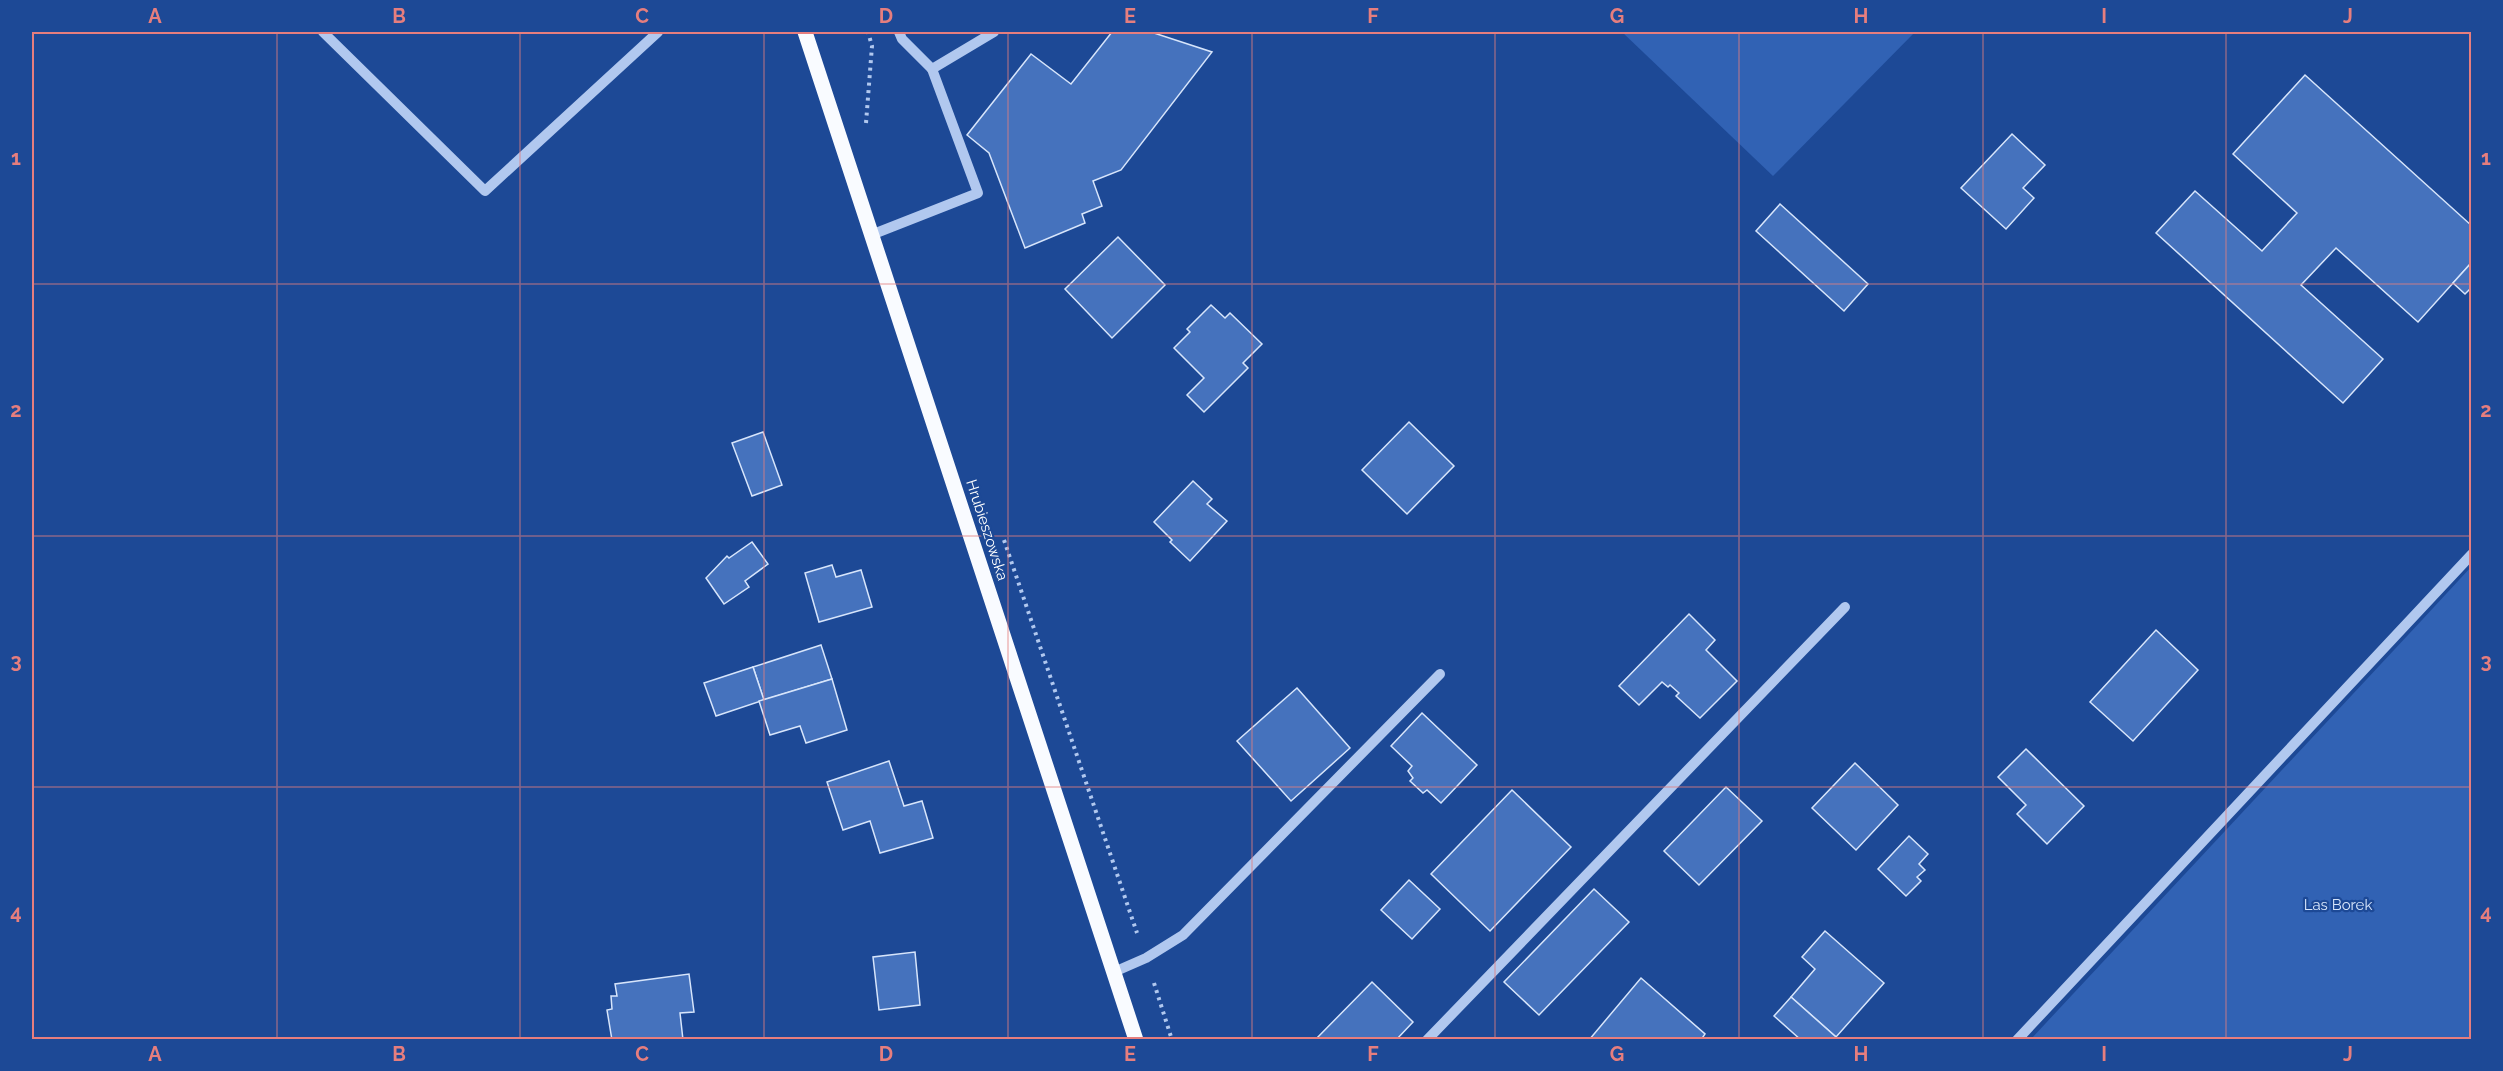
<svg xmlns="http://www.w3.org/2000/svg" width="2503" height="1071" font-family="Raleway,sans-serif">
  <style>
    .green { fill: #3162b4 }
    .building { fill: #4572bd; stroke: #d7e5fb; stroke-width: 1.5 }
    .lines { fill: none; stroke-linecap: round; stroke-linejoin: round }
    .path { stroke: #b1c8ef; stroke-width: 4; stroke-dasharray: 3 4.5; stroke-linecap: butt }
    .minor { stroke: #b1c8ef; stroke-width: 10 }
    .major { stroke: #f9fbff; stroke-width: 15 }
    .grid { fill: none; stroke: #e67e7e; stroke-width: 1.5; stroke-opacity: 0.55 }
    .labels { text-anchor: middle; dominant-baseline: central; stroke-width: 4.5; stroke-linejoin: round; paint-order: stroke }
    .street-label { font-size: 15px; fill: #fff; stroke: #1d4996 }
    .park-label { font-size: 15px; fill: #d7e5fb; stroke: #1d4996 }
    .neatline { fill: none; stroke: #e67e7e; stroke-width: 2 }
    .grid-label { font-size: 20px; text-anchor: middle; font-weight: bold; fill: #e67e7e }
  </style>
  <rect width="100%" height="100%" fill="#1d4996"/>
  <g class="green">
    <path d="M1622 32H1915L1773 176Z"/>
    <path d="M2471 567V1039H2031L2422 620Z"/>
  </g>
  <g class="building">
    <path d="M1112 32H1151L1212 52 1121 170 1093 181 1102 206 1082 214 1085 223 1025 248 989 153 967 135 1031 54 1071 84Z"/>
    <path d="M2305 75 2472 226V262L2418 322 2336 248 2301 285 2383 359 2343 403 2156 233 2195 191 2262 251 2297 213 2233 154Z"/>
    <path d="M2012 134 2045 165 2023 188 2034 198 2006 229 1961 188Z"/>
    <path d="M1780 204 1868 284 1844 311 1756 231Z"/>
    <path d="M1118 237 1165 285 1112 338 1065 289Z"/>
    <path d="M2472 262V287L2465 294 2453 283Z"/>
    <path d="M1211 305 1225 318 1230 313 1262 344 1243 363 1248 368 1204 412 1187 395 1204 378 1174 348 1190 332 1187 329Z"/>
    <path d="M1409 422 1454 466 1407 514 1362 470Z"/>
    <path d="M763 432 782 485 752 496 732 443Z"/>
    <path d="M1193 481 1212 499 1207 504 1227 521 1190 561 1170 542 1172 540 1154 522Z"/>
    <path d="M752 542 768 564 745 581 749 587 724 604 706 578 727 556 729 558Z"/>
    <path d="M832 565 836 577 861 570 872 607 819 622 805 573Z"/>
    <path d="M1689 614 1715 640 1706 650 1737 681 1700 718 1676 696 1679 693 1670 685 1668 687 1662 682 1639 705 1619 686Z"/>
    <path d="M2156 630 2198 670 2133 741 2090 702Z"/>
    <path d="M821 645 832 679 764 700 753 667Z"/>
    <path d="M753 667 764 700 716 716 704 683Z"/>
    <path d="M832 679 847 730 806 743 800 726 770 735 759 701Z"/>
    <path d="M1297 688 1350 748 1291 801 1237 741Z"/>
    <path d="M1422 713 1477 765 1441 803 1427 790 1423 793 1410 781 1413 778 1408 771 1412 766 1391 746Z"/>
    <path d="M2026 749 2084 806 2047 844 2017 814 2026 805 1998 777Z"/>
    <path d="M889 761 904 806 922 801 933 838 880 853 870 821 843 830 827 782Z"/>
    <path d="M1855 763 1898 805 1856 850 1812 808Z"/>
    <path d="M1726 787 1762 821 1699 885 1664 851Z"/>
    <path d="M1512 790 1571 847 1490 931 1431 874Z"/>
    <path d="M1909 836 1928 854 1919 864 1925 870 1917 877 1921 881 1906 896 1878 869Z"/>
    <path d="M1409 880 1440 909 1412 939 1381 910Z"/>
    <path d="M1594 889 1629 922 1539 1015 1504 982Z"/>
    <path d="M1825 931 1884 983 1836 1037 1791 997 1815 969 1802 957Z"/>
    <path d="M915 952 920 1005 879 1010 873 957Z"/>
    <path d="M689 974 694 1012 680 1013 683 1040H612L607 1010 612 1009 611 996H617L615 984Z"/>
    <path d="M1641 978 1705 1034 1701 1040H1589Z"/>
    <path d="M1372 982 1413 1022 1396 1040H1315Z"/>
    <path d="M1791 997 1836 1037 1834 1040H1801L1774 1016Z"/>
  </g>
  <g class="lines">
    <g class="path">
      <path d="M866 123 872 46 868 32"/>
      <path d="M1004 540 1137 933"/>
      <path d="M1154 983 1172 1040"/>
    </g>
    <g class="minor">
      <path d="M323 32 485 191 658 32"/>
      <path d="M899 32 902 39 932 69"/>
      <path d="M871 235 978 193 932 69 994 32"/>
      <path d="M1114 972 1146 958 1183 935 1440 674"/>
      <path d="M1427 1040 1845 607"/>
      <path d="M2017 1040 2472 554"/>
    </g>
    <path class="major" d="M805 32 1136 1040"/>
  </g>
  <path class="grid" d="M277 32V1040M520 32V1040M764 32V1040M1008 32V1040M1252 32V1040M1495 32V1040M1739 32V1040M1983 32V1040M2226 32V1040M32 284H2472M32 536H2472M32 787H2472"/>
  <g class="labels">
    <g class="street-label">
      <text transform="translate(987 530) rotate(72)">Hrubieszowska</text>
    </g>
    <g class="park-label">
      <text x="2338" y="905">Las Borek</text>
    </g>
  </g>
  <rect width="2503" height="1071" fill="none" stroke="#1d4996" stroke-width="66"/>
  <rect x="33" y="33" width="2437" height="1005" class="neatline"/>
  <g class="grid-label">
    <text x="155" y="23">A</text>
    <text x="399" y="23">B</text>
    <text x="642" y="23">C</text>
    <text x="886" y="23">D</text>
    <text x="1130" y="23">E</text>
    <text x="1373" y="23">F</text>
    <text x="1617" y="23">G</text>
    <text x="1861" y="23">H</text>
    <text x="2104" y="23">I</text>
    <text x="2348" y="23">J</text>
    <text x="16" y="165">1</text>
    <text x="2486" y="165">1</text>
    <text x="16" y="417">2</text>
    <text x="2486" y="417">2</text>
    <text x="16" y="668">3</text>
    <text x="2486" y="668">3</text>
    <text x="16" y="919">4</text>
    <text x="2486" y="919">4</text>
    <text x="155" y="1061">A</text>
    <text x="399" y="1061">B</text>
    <text x="642" y="1061">C</text>
    <text x="886" y="1061">D</text>
    <text x="1130" y="1061">E</text>
    <text x="1373" y="1061">F</text>
    <text x="1617" y="1061">G</text>
    <text x="1861" y="1061">H</text>
    <text x="2104" y="1061">I</text>
    <text x="2348" y="1061">J</text>
  </g>
</svg>
